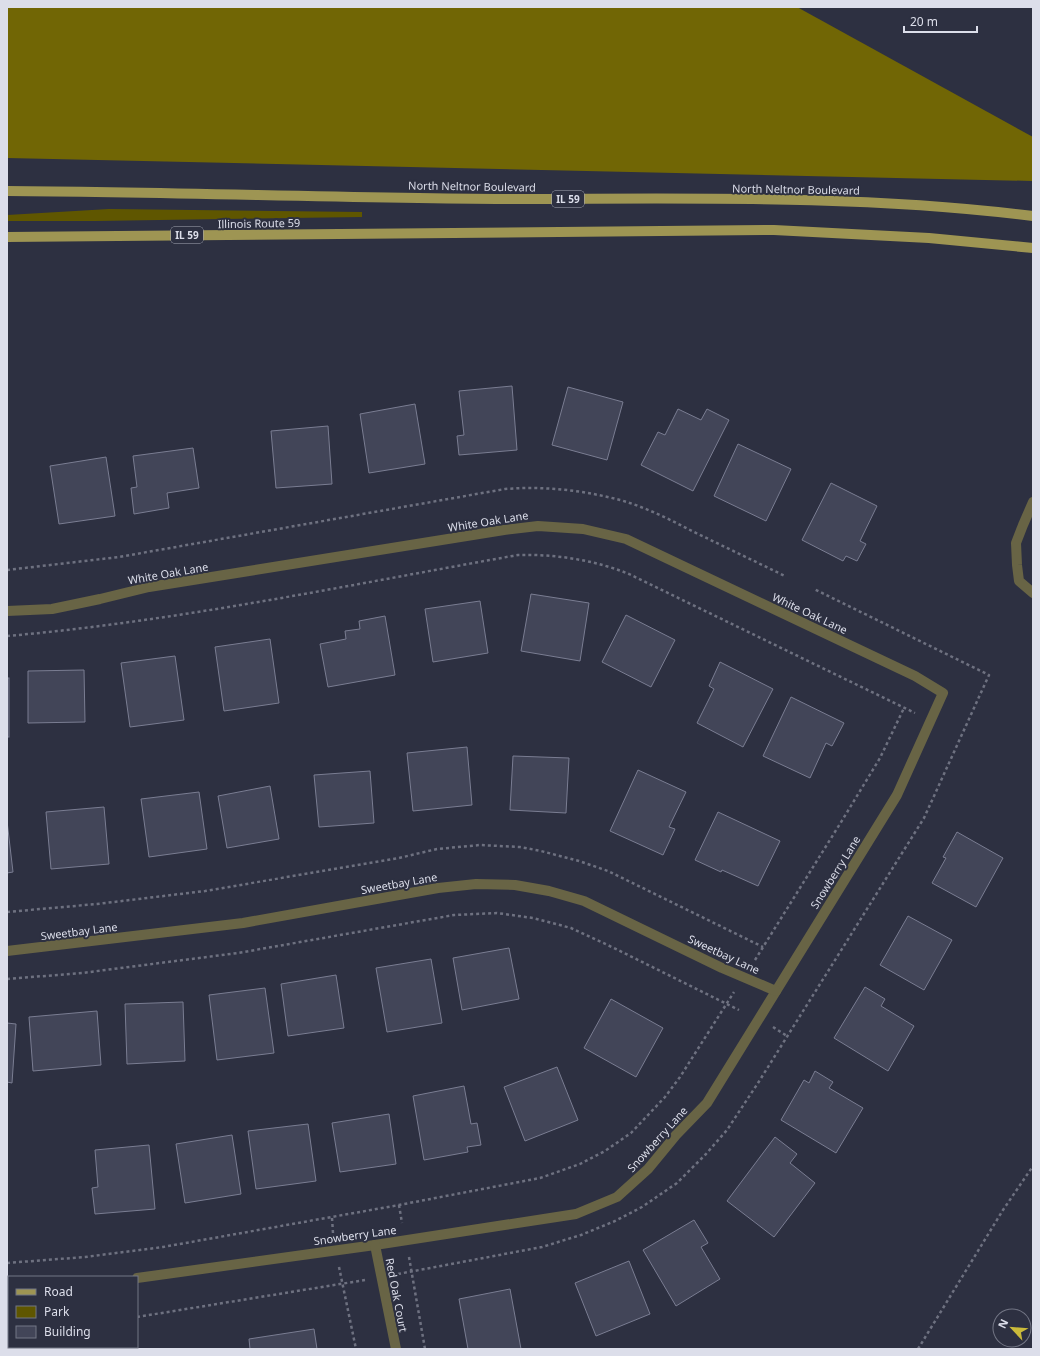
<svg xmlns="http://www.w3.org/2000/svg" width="1040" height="1356" font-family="'Noto Sans',sans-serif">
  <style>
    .green { fill: #5f5600 }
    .forest { fill: #716605 }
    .building { fill: #424558; stroke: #7a7d92 }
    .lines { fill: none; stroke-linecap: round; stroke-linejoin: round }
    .path { stroke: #6e7180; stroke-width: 2.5; stroke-dasharray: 3 3; stroke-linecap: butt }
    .street { stroke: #686445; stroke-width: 10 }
    .primary { stroke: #9e9553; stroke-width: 10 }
    .labels { text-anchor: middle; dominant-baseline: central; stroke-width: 4; stroke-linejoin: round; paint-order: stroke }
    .shield { fill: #2d3041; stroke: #a8aab7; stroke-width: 1 }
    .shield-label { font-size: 10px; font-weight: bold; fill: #dcdeea }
    .street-label { font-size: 11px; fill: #dcdeea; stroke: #2d3041 }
  </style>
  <rect width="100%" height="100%" fill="#2d3041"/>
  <path class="green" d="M109 209 362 212V217L96 221H7V215Z"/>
  <path class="forest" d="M7 7H797L1033 137V181L7 158Z"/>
  <g class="building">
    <path d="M512 386 517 450 459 455 457 436 464 435 459 391Z"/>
    <path d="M568 387 623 402 607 460 552 445Z"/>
    <path d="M415 404 425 464 369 473 360 414Z"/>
    <path d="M678 409 701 420 707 409 729 420 693 491 641 465 658 432 665 435Z"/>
    <path d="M328 426 332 484 276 488 271 431Z"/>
    <path d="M738 444 791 469 766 521 714 496Z"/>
    <path d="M193 448 199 488 167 493 169 508 134 514 131 488 137 487 133 456Z"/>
    <path d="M106 457 115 516 59 524 50 466Z"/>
    <path d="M831 483 877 506 860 541 866 544 857 561 846 556 843 561 802 540Z"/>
    <path d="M531 594 589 603 580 661 521 651Z"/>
    <path d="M480 601 488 653 433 662 425 609Z"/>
    <path d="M626 615 675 640 651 687 602 662Z"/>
    <path d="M385 616 395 675 328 687 320 644 346 639 345 631 360 629 359 621Z"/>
    <path d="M270 639 279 703 224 711 215 647Z"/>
    <path d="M175 656 184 720 130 727 121 663Z"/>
    <path d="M720 662 773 689 743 747 697 723 714 689 709 686Z"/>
    <path d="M84 670 85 722 28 723V671Z"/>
    <rect x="7" y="678" width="2" height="59"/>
    <path d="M791 697 844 723 832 746 826 743 810 778 763 756Z"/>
    <path d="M467 747 472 805 413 811 407 753Z"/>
    <path d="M513 756 569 758 566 813 510 810Z"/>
    <path d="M638 770 686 792 669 827 675 829 663 855 610 831Z"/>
    <path d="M370 771 374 823 319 827 314 775Z"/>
    <path d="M270 786 279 839 227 848 218 796Z"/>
    <path d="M199 792 207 849 149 857 141 799Z"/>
    <path d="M104 807 109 864 51 869 46 812Z"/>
    <path d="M718 812 780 841 758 886 722 870 721 872 695 860Z"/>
    <path d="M7 821 13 872 7 873Z"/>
    <path d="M957 832 1003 858 976 907 932 883 946 858 943 857Z"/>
    <path d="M908 916 952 940 924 990 880 965Z"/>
    <path d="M509 948 519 999 462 1010 453 958Z"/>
    <path d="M431 959 442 1023 387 1032 376 968Z"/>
    <path d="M336 975 344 1028 288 1036 281 984Z"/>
    <path d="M865 987 885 999 881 1006 914 1026 888 1071 834 1038Z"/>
    <path d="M265 988 274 1053 217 1060 209 995Z"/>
    <path d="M611 999 663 1028 636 1077 584 1048Z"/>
    <path d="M183 1002 185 1061 127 1064 125 1004Z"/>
    <path d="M97 1011 101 1065 33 1071 29 1017Z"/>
    <path d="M7 1023 16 1024 12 1083 7 1082Z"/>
    <path d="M557 1067 578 1120 525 1141 504 1087Z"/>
    <path d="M815 1071 833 1082 829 1088 863 1108 836 1153 781 1120 804 1080 809 1083Z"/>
    <path d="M464 1086 471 1124 477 1123 481 1145 467 1147 468 1152 424 1160 413 1096Z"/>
    <path d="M389 1114 396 1164 340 1172 332 1123Z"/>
    <path d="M308 1124 316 1181 256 1189 248 1131Z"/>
    <path d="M232 1135 241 1194 185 1203 176 1144Z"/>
    <path d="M775 1137 797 1154 790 1163 815 1183 774 1237 727 1201Z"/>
    <path d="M149 1145 155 1209 95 1214 92 1188 98 1187 95 1150Z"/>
    <path d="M694 1220 708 1243 701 1247 720 1279 676 1306 643 1250Z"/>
    <path d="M629 1261 650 1314 596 1336 575 1283Z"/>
    <path d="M510 1289 521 1349H468L459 1299Z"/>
    <path d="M314 1329 317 1349H250L249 1339Z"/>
  </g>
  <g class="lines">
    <g class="path">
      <path d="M7 570 119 557 505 489C544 486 582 490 620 500 645 507 669 519 692 531 723 546 754 561 785 576"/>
      <path d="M7 636C179 621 348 585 518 555 555 554 595 560 629 574L915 713"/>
      <path d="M7 912 97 904 205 891 399 858 437 849 480 845 520 847 541 851 579 861 608 871 763 947"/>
      <path d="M755 960 843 819 880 758 904 708"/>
      <path d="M7 979 82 973 238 953 454 915 497 913 533 918 571 928 614 948 739 1010"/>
      <path d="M773 1027 787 1036"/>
      <path d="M399 1205 402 1223"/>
      <path d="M332 1218 333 1233"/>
      <path d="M409 1257 425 1349"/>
      <path d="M7 1263 85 1257 163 1247 399 1205 540 1178 580 1164 605 1151 631 1133 665 1097 680 1077 734 992"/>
      <path d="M339 1267 356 1349"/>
      <path d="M398 1274 542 1247 581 1235 615 1221 642 1207 677 1183 706 1154 727 1130 758 1083 924 818 989 675 814 589"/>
      <path d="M137 1317 365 1280"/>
      <path d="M7 1330H9"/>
      <path d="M918 1349 1003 1210 1033 1166"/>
    </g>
    <g class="street">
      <path d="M1033 502 1023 525 1016 543 1017 565 1019 581 1033 593"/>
      <path d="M7 611 52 609 100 599 149 587 504 530 538 526 583 529 626 539 915 676 943 693 897 795 707 1103 676 1135 648 1169 617 1197 576 1214 375 1245 137 1278"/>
      <path d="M7 951 243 923 438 888 476 884 515 885 549 891 584 901 722 968 776 991"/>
      <path d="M375 1245 396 1349"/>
      <path d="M7 1296H9"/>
    </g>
    <g class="primary">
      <path d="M7 191C174 192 341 198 507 199 682 199 859 194 1033 216"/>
      <path d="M7 237 774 230 929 238 1033 248"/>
    </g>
  </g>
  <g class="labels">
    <g class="shield">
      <rect x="552" y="191" width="32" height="16" rx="3"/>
      <rect x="171" y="227" width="32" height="16" rx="3"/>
    </g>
    <g class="shield-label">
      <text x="568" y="199">IL 59</text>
      <text x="187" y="235">IL 59</text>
    </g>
    <g class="street-label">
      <text transform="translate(472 186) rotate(1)">North Neltnor Boulevard</text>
      <text transform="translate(796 189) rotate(1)">North Neltnor Boulevard</text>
      <text transform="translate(259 223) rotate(-1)">Illinois Route 59</text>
      <text transform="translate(488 521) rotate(-9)">White Oak Lane</text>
      <text transform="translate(168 573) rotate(-10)">White Oak Lane</text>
      <text transform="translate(810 613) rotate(25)">White Oak Lane</text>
      <text transform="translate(835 872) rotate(-58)">Snowberry Lane</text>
      <text transform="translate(399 883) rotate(-10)">Sweetbay Lane</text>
      <text transform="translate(79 931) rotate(-7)">Sweetbay Lane</text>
      <text transform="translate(724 954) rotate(25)">Sweetbay Lane</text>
      <text transform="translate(657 1139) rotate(-48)">Snowberry Lane</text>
      <text transform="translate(355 1235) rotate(-8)">Snowberry Lane</text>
      <text transform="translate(397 1295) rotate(79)">Red Oak Court</text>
    </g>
  </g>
  <rect width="1040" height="1356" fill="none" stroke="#dcdeea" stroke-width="16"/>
  <rect x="8" y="1276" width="130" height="72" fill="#2d3041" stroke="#737685"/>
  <rect x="16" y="1289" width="20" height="6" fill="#9e9553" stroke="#737685"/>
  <text x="44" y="1296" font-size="12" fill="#dcdeea">Road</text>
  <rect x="16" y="1306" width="20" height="12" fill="#5f5600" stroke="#737685"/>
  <text x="44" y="1316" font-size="12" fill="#dcdeea">Park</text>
  <rect x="16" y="1326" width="20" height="12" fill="#424558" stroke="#737685"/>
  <text x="44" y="1336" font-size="12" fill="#dcdeea">Building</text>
  <g transform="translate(1012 1328) rotate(296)"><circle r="19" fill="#2d3041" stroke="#737685"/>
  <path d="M0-3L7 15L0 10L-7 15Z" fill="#caba3a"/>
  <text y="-6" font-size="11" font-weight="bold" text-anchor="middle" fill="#dcdeea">N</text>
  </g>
  <path d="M904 26v6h73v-6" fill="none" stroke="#dcdeea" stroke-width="2"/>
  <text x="910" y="26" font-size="12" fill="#dcdeea" stroke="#2d3041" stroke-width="3" paint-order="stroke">20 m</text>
</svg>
